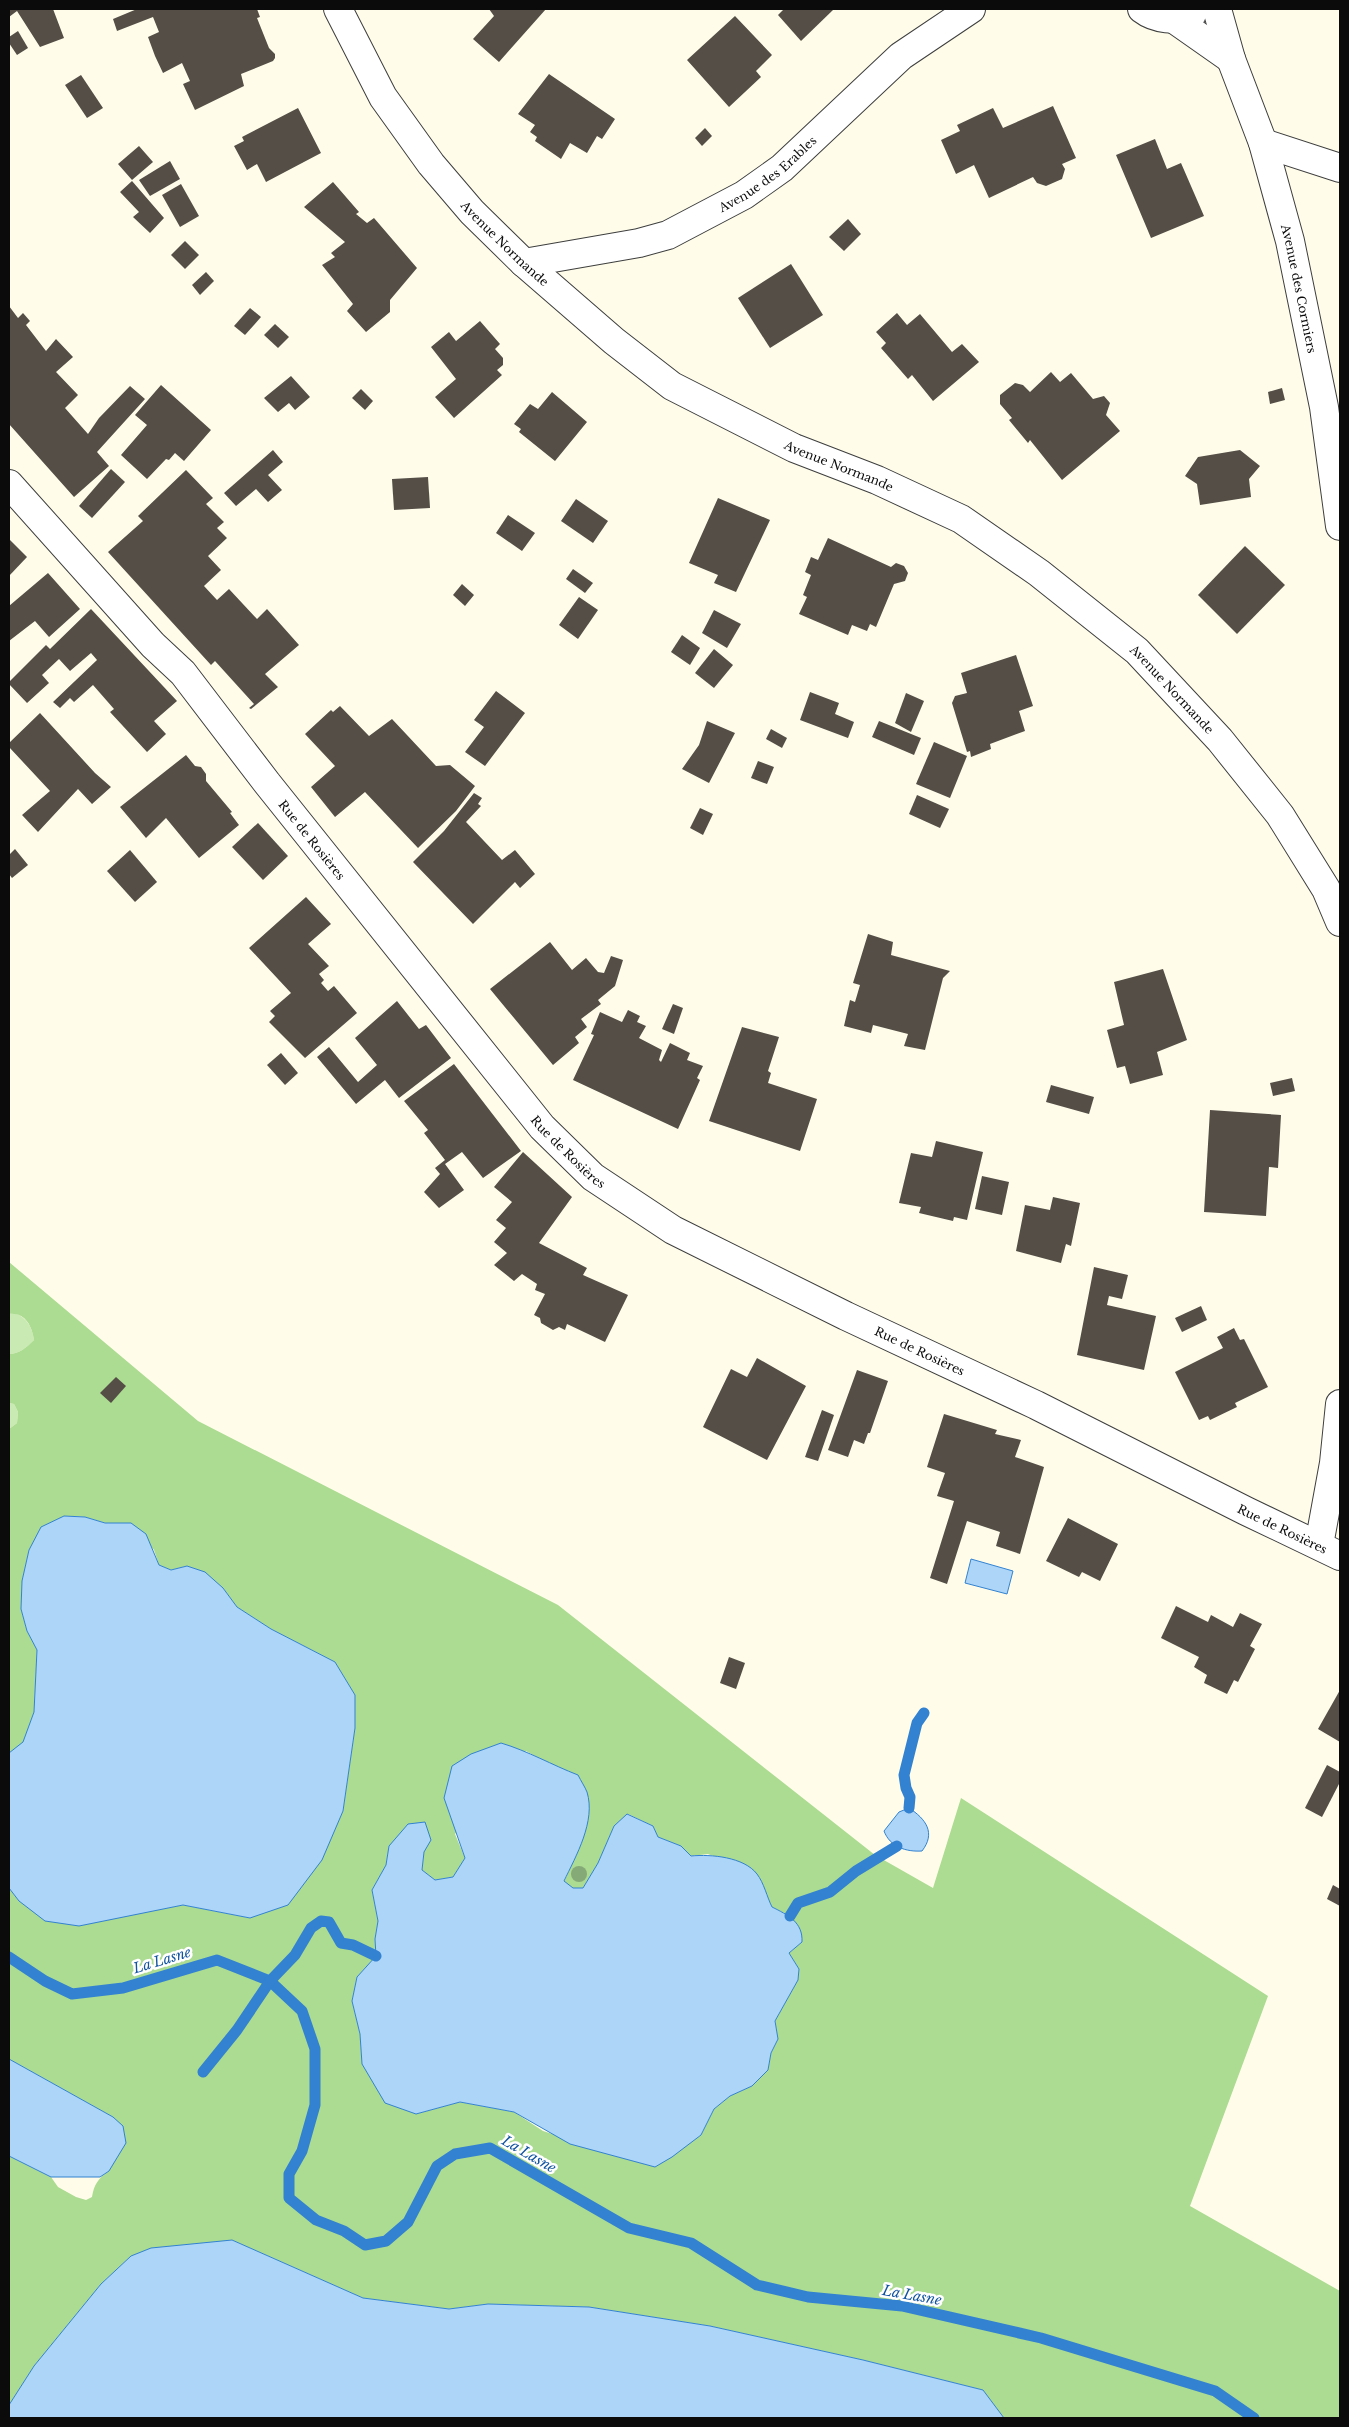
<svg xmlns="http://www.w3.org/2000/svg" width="1349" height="2427" font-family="'Libre Baskerville',serif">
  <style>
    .green { fill: #caeab3 }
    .forest { fill: #acdb92; fill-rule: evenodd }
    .water { fill: #add5f8; stroke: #3282d1 }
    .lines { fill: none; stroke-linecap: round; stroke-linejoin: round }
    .stream { stroke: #3282d1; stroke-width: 11 }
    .building { fill: #544e47 }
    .minor-casing { stroke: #3e3e3e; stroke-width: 30 }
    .minor { stroke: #fff; stroke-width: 28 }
    .tree { fill: #86a978 }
    .labels { text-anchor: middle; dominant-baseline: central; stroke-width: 5; stroke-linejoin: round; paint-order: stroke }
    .street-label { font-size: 12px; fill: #0b0b0b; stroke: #fff }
    .water-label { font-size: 14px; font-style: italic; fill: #1254a0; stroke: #fff }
  </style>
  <rect width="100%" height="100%" fill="#fffdea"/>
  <g class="green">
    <path d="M15 1313C27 1318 32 1327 34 1340 27 1347 19 1354 9 1354V1314Z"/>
    <path d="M9 1403 14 1404 18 1412 17 1423 9 1429Z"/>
  </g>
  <path class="forest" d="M9 1262 198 1421 558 1605 875 1855 933 1888 961 1798 1268 1996 1190 2206 1340 2291V2418H1004L983 2390 863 2360 710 2326 589 2307 488 2304 449 2309 363 2298 232 2240 131 2256 101 2284 34 2366 9 2405V2156L51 2177 58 2187 76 2197 86 2200 92 2197C94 2185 98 2178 109 2171L113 2117 9 2059V1888L19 1901 134 1914 183 1905 250 1918 343 1811 355 1728V1695L335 1662 271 1629 237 1607 223 1588 187 1566 171 1570 159 1565 154 1550 131 1523H105L85 1517 64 1516 29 1550 22 1581 21 1609 27 1631 37 1650 34 1712 23 1743 9 1753V1429L17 1423 18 1412 14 1404 9 1403V1354C19 1354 27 1347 34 1340 32 1326 25 1312 9 1314ZM526 1751 549 1764 579 1848 564 1882 573 1888H583L598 1863 614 1826 628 1814 653 1826 658 1837 681 1846 691 1856 708 1854 758 1876 772 1907 790 1916 802 1942 789 1953 799 1969 798 1980 775 2021 778 2039 771 2053 768 2070 752 2086 730 2096 714 2109 701 2135 655 2167 543 2131 514 2112 460 2102 416 2114 362 2064 360 2034 352 2001 357 1977 376 1956 375 1939 378 1921 372 1890 386 1865 389 1846 424 1852 422 1870 435 1880 453 1877 465 1858 455 1834Z"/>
  <g class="water">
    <path d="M64 1516 85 1517 105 1523H131L146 1534 159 1565 171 1570 187 1566 205 1572 223 1588 237 1607 271 1629 335 1662 355 1695V1728L343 1811 322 1860 288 1905 250 1918 183 1905 79 1926 45 1921 19 1901 9 1888V1753L23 1742 34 1712 37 1650 27 1631 21 1609 22 1581 29 1550 41 1527Z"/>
    <path d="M971 1559 1013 1571 1007 1594 965 1583Z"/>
    <path d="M501 1743C528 1751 552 1765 578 1775 581 1781 585 1787 587 1792 596 1821 576 1856 564 1881L573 1888H583L598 1863 614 1826 627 1814 653 1826 658 1837 681 1846 691 1856C711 1854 744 1857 757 1874 764 1883 767 1897 772 1907 788 1915 803 1922 802 1942L789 1953 799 1969 798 1980 775 2021 778 2039 771 2053 768 2070 752 2086 730 2096 714 2109 701 2135 672 2157 655 2167 570 2144 514 2112 460 2102 416 2114 385 2103 362 2064 360 2034 352 2001 357 1977 376 1956 375 1939 378 1921 372 1890 386 1865 389 1846 408 1824 425 1822 431 1840 424 1852 422 1870 435 1880 453 1877 465 1858 444 1798 452 1766 471 1754Z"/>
    <path d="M909 1808C926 1819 936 1833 922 1851 906 1852 890 1847 884 1831L899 1812Z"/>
    <path d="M9 2059 113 2117 123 2126 126 2143 109 2171 100 2177H51L9 2156Z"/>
    <path d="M232 2240 363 2298 449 2309 488 2304 589 2307 710 2326 863 2360 983 2390 1004 2418H9V2405L34 2366 101 2284 131 2256 151 2248Z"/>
  </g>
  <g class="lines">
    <g class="stream">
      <path d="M909 1808 910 1797 906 1788 904 1775 917 1723 924 1713"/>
      <path d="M790 1916 798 1903 830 1892 856 1871 897 1846"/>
      <path d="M9 1957 45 1981 72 1994 123 1988 217 1960 270 1981 302 2011 315 2049V2105L302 2151 289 2174V2198L316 2220 344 2231 365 2245 386 2241 408 2222 437 2166 455 2154 490 2148 629 2228 691 2243 757 2285 808 2297 902 2306 1041 2338 1215 2391 1254 2418"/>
      <path d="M203 2072 237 2030 270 1981 295 1955 311 1928 321 1921 329 1922 341 1943 353 1945 376 1956"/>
    </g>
  </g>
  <g class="building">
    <path d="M9 9H53L64 38 40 47 17 11 9 17Z"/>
    <path d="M137 9H257L260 17 257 18 269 48 275 54V58L273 61 241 74 244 86 195 110 183 84 190 81 182 63 163 73 155 56 148 37 159 32 153 17 117 31 113 19Z"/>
    <path d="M489 9H546L499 62 473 39 494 16Z"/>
    <path d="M784 9H834L801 41 778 15Z"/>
    <path d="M735 16 772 55 756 71 761 77 729 107 687 60Z"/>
    <path d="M18 31 28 48 17 55 9 43V37Z"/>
    <path d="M549 74 615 119 602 139 597 136 587 153 570 143 561 159 535 141 537 137 530 132 535 125 518 114Z"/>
    <path d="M81 75 103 108 87 118 65 85Z"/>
    <path d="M1053 106 1076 158 1062 164 1065 169 1062 179 1046 186 1037 183 1033 177 989 198 974 165 956 174 941 140 960 131 957 125 993 108 1003 128Z"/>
    <path d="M298 108 321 153 266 182 257 164 247 170 234 146 244 141 242 137Z"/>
    <path d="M705 128 712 136 702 146 695 138Z"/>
    <path d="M1155 139 1167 169 1181 163 1204 216 1151 238 1116 155Z"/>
    <path d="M139 146 153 162 132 180 118 164Z"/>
    <path d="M170 161 180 179 150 196 139 180Z"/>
    <path d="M132 181 164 218 150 233 133 217 139 212 120 192Z"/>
    <path d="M333 182 359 212 356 214 367 223 374 218 417 268 390 300V312L366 332 347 311 353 304 322 265 335 257 331 253 345 242 304 207Z"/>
    <path d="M181 184 199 216 180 227 162 195Z"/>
    <path d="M848 219 861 234 844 251 829 237Z"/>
    <path d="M185 241 199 255 185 269 171 255Z"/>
    <path d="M791 264 823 315 770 348 738 298Z"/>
    <path d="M206 272 214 281 200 295 192 285Z"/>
    <path d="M9 306 18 318 23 313 30 321 26 325 46 351 56 339 73 357 56 372 78 395 65 408 88 434 99 418 130 386 145 399 97 452 109 466 74 497 9 424Z"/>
    <path d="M250 308 261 317 245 335 234 326Z"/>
    <path d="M897 313 907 325 920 314 952 352 962 344 979 362 933 401 912 375 908 379 881 348 886 343 876 332Z"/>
    <path d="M480 321 500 344 495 349 503 358V365L497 370 502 375 454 418 435 397 456 379 431 347 449 332 456 341Z"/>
    <path d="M275 324 289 337 278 348 264 335Z"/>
    <path d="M1051 372 1060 382 1071 373 1093 399 1104 396 1110 403 1106 415 1120 431 1062 480 1030 440 1028 443 1009 420 1012 418 1000 404V395L1015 383 1023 385 1030 392Z"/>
    <path d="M291 376 310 397 295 410 289 403 278 412 264 398Z"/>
    <path d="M161 385 211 430 184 461 175 453 169 460 166 459 147 479 121 455 147 425 135 415Z"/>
    <path d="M1282 388 1285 400 1270 404 1268 392Z"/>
    <path d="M361 389 373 401 365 410 352 398Z"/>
    <path d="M552 392 587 422 555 461 519 432 521 429 514 424 530 404 538 409Z"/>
    <path d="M273 450 283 462 268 475 282 490 268 502 256 489 236 506 224 493Z"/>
    <path d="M1240 450 1260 466 1249 479 1251 497 1200 505 1197 484 1185 476 1198 457Z"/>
    <path d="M111 469 125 482 92 518 79 506Z"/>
    <path d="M186 470 213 498 206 504 224 522 217 528 227 538 208 556 221 570 204 586 217 600 229 589 257 619 267 609 299 645 265 674 278 687 251 709 249 708 254 704 244 693 215 661 211 665 108 552 143 521 138 516Z"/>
    <path d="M428 477 430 508 394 510 392 479Z"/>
    <path d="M718 498 770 520 736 592 714 583 718 575 689 563Z"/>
    <path d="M576 499 608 521 593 543 561 521Z"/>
    <path d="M508 515 535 533 522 551 496 533Z"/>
    <path d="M828 538 891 567 896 563 904 566 908 573 905 581 894 584 876 627 870 624 867 631 852 625 848 635 799 614 807 597 803 595 811 575 805 572 811 557 818 560Z"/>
    <path d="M9 539 27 557 9 576Z"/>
    <path d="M1245 546 1285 585 1237 634 1198 595Z"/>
    <path d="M573 569 593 583 585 593 566 579Z"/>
    <path d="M48 573 80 609 49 637 35 621 9 641V606Z"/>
    <path d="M462 584 474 595 465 606 453 595Z"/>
    <path d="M579 597 598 610 578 639 559 625Z"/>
    <path d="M91 609 177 701 154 721 166 734 147 752 110 712 114 709 93 685 74 702 70 698 60 708 53 702 97 660 91 653 70 671 59 659 42 675 49 683 27 703 9 684V682L46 645 50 649Z"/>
    <path d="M714 610 741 624 727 648 702 633Z"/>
    <path d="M682 635 700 648 690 665 671 652Z"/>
    <path d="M714 649 733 665 714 688 695 673Z"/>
    <path d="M1016 655 1033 706 1019 711 1025 731 990 744 991 749 971 757 970 751 967 752 952 703 955 696 967 693 961 673Z"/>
    <path d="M496 691 525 713 485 766 465 752 484 727 474 720Z"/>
    <path d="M810 692 839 703 835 714 854 722 848 738 800 720Z"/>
    <path d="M906 693 924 701 911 732 895 723Z"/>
    <path d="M340 706 369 736 392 719 436 766 450 765 475 786 456 811 418 848 365 792 335 817 311 787 335 766 305 734 331 710 333 712Z"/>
    <path d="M40 713 95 773 111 787 92 804 78 789 38 832 22 815 50 791 9 747V743Z"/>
    <path d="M707 721 735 733 709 783 682 769 699 745Z"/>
    <path d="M879 721 921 738 914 755 872 737Z"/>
    <path d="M771 729 787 738 782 748 766 739Z"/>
    <path d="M934 742 967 756 950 798 916 784Z"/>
    <path d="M186 755 195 766 201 767 206 774V781L232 812 230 813 239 825 199 858 166 818 146 838 120 807Z"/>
    <path d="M758 761 774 767 767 784 751 778Z"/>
    <path d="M474 793 482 798 478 804 481 806 466 822 502 860 515 850 535 874 520 888 515 882 473 924 413 862 444 831Z"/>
    <path d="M917 795 949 809 940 828 909 814Z"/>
    <path d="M700 808 713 814 703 835 690 828Z"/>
    <path d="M258 823 288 856 263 880 232 847Z"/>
    <path d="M15 849 28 865 12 878 9 874V855Z"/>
    <path d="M130 850 157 882 135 902 107 871Z"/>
    <path d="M306 897 331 924 308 944 329 966 319 974 324 980 321 983 328 991 334 986 357 1013 305 1058 269 1022 275 1016 270 1011 291 993 249 948Z"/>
    <path d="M868 934 893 942 891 955 950 971 943 978 925 1050 904 1046 908 1034 873 1025 871 1033 844 1026 850 1000 855 1002 860 985 853 983Z"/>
    <path d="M550 942 572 970 586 958 598 972 604 973 611 956 623 960 615 986 598 1000 601 1004 581 1019 587 1027 575 1037 579 1043 553 1065 490 989Z"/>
    <path d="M1163 969 1187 1040 1157 1052 1163 1075 1130 1084 1125 1066 1117 1068 1107 1030 1124 1025 1114 982Z"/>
    <path d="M397 1001 419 1029 426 1025 451 1058 399 1098 385 1080 356 1104 317 1057 329 1047 358 1082 377 1065 355 1038Z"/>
    <path d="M673 1004 683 1008 674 1034 662 1029Z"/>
    <path d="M628 1010 640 1016 637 1022 646 1026 639 1038 662 1050 659 1060 661 1062 670 1043 690 1053 687 1060 703 1066 697 1078 700 1080 678 1129 573 1080 594 1035 591 1034 600 1012 622 1022Z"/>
    <path d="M742 1027 779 1037 768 1071 771 1073 768 1083 817 1099 800 1151 709 1121Z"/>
    <path d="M281 1053 298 1073 285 1085 267 1065Z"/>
    <path d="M454 1064 521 1151 483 1178 462 1152 445 1164 464 1190 439 1208 424 1192 440 1174 435 1168 445 1160 424 1133 428 1130 404 1101Z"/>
    <path d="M1292 1078 1295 1091 1273 1096 1270 1083Z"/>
    <path d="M1051 1085 1094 1097 1089 1114 1046 1102Z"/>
    <path d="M1210 1110 1281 1115 1278 1168 1269 1167 1266 1216 1204 1212Z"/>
    <path d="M936 1141 983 1152 967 1220 954 1217 953 1221 919 1213 921 1207 899 1203 911 1153 932 1157Z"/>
    <path d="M523 1152 572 1197 539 1243 587 1268 583 1275 628 1295 605 1342 567 1324 565 1330 559 1327 553 1330 541 1323 540 1318 534 1315 545 1294 535 1290 537 1284 522 1274 514 1281 494 1265 507 1253 494 1242 506 1228 496 1220 512 1202 494 1187Z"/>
    <path d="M982 1176 1009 1182 1002 1215 975 1209Z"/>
    <path d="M1053 1197 1080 1203 1071 1246 1066 1244 1061 1263 1016 1251 1025 1205 1050 1210Z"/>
    <path d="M1094 1267 1128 1275 1122 1299 1109 1296 1107 1305 1156 1316 1144 1370 1077 1355Z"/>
    <path d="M1201 1306 1207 1320 1182 1332 1175 1318Z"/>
    <path d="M1234 1328 1240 1340 1244 1339 1268 1387 1235 1403 1237 1407 1210 1420 1208 1416 1199 1420 1175 1372 1223 1348 1217 1337Z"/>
    <path d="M757 1358 806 1386 767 1460 703 1427 731 1369 747 1377Z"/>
    <path d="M857 1370 888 1381 870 1433H868L864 1444 854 1440 848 1457 828 1450Z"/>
    <path d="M116 1377 126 1386 111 1403 100 1393Z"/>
    <path d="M822 1410 834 1415 818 1461 805 1457Z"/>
    <path d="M944 1414 997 1430 995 1434 1021 1440 1015 1457 1044 1467 1020 1554 996 1546 1000 1532 967 1521 947 1584 930 1578 954 1501 937 1496 945 1473 927 1467Z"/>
    <path d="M1068 1518 1118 1544 1100 1581 1082 1572 1079 1577 1046 1561Z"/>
    <path d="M1176 1606 1208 1622 1211 1615 1233 1627 1240 1613 1262 1624 1250 1646 1255 1649 1238 1682 1234 1680 1227 1694 1204 1683 1207 1675 1194 1667 1199 1657 1161 1638Z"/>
    <path d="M729 1657 745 1663 736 1689 720 1683Z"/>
    <path d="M1340 1690V1742L1318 1729Z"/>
    <path d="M1327 1765 1340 1772V1782L1322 1817 1305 1808Z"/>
    <path d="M1333 1885 1340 1889V1906L1327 1899Z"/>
  </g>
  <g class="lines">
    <defs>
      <g id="minor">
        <path id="s1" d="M338 9 383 97 431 164 472 212 524 263 614 341 672 386 794 448 877 480 961 519 1039 573 1137 651 1220 740 1280 815 1326 889 1340 922"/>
        <path d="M1142 9C1155 19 1177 22 1192 14"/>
        <path id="s2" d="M1217 9 1231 59 1263 143 1290 241 1324 407 1340 526"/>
        <path d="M1174 19 1231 59"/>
        <path d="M1263 143 1340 168"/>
        <path id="s3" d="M524 263 639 243 668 235 744 195 782 168 901 56 971 9"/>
        <path id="s4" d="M9 484 153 645 183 673 267 783 542 1127 593 1177 673 1230 846 1316 1036 1405 1246 1511 1340 1556"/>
        <path d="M1319 1545 1334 1463 1340 1404"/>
      </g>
    </defs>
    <use href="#minor" class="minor-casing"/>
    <use href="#minor" class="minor"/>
  </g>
  <circle class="tree" cx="579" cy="1874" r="8"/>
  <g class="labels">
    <g class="street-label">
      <text stroke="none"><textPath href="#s3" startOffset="264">Avenue des Erables</textPath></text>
      <text stroke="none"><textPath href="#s1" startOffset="290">Avenue Normande</textPath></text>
      <text stroke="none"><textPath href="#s2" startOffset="292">Avenue des Cormiers</textPath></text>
      <text stroke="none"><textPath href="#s1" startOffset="695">Avenue Normande</textPath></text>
      <text stroke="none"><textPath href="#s1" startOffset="1100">Avenue Normande</textPath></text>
      <text stroke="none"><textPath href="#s4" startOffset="468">Rue de Rosières</textPath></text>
      <text stroke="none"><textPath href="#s4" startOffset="872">Rue de Rosières</textPath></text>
      <text stroke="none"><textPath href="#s4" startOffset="1278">Rue de Rosières</textPath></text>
      <text stroke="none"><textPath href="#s4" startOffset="1682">Rue de Rosières</textPath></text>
    </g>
    <g class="water-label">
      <text transform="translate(162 1960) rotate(-17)">La Lasne</text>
      <text transform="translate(529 2154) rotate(30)">La Lasne</text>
      <text transform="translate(912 2295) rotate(10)">La Lasne</text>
    </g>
  </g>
  <rect width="1349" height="2427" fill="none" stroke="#0b0b0b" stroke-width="20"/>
</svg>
